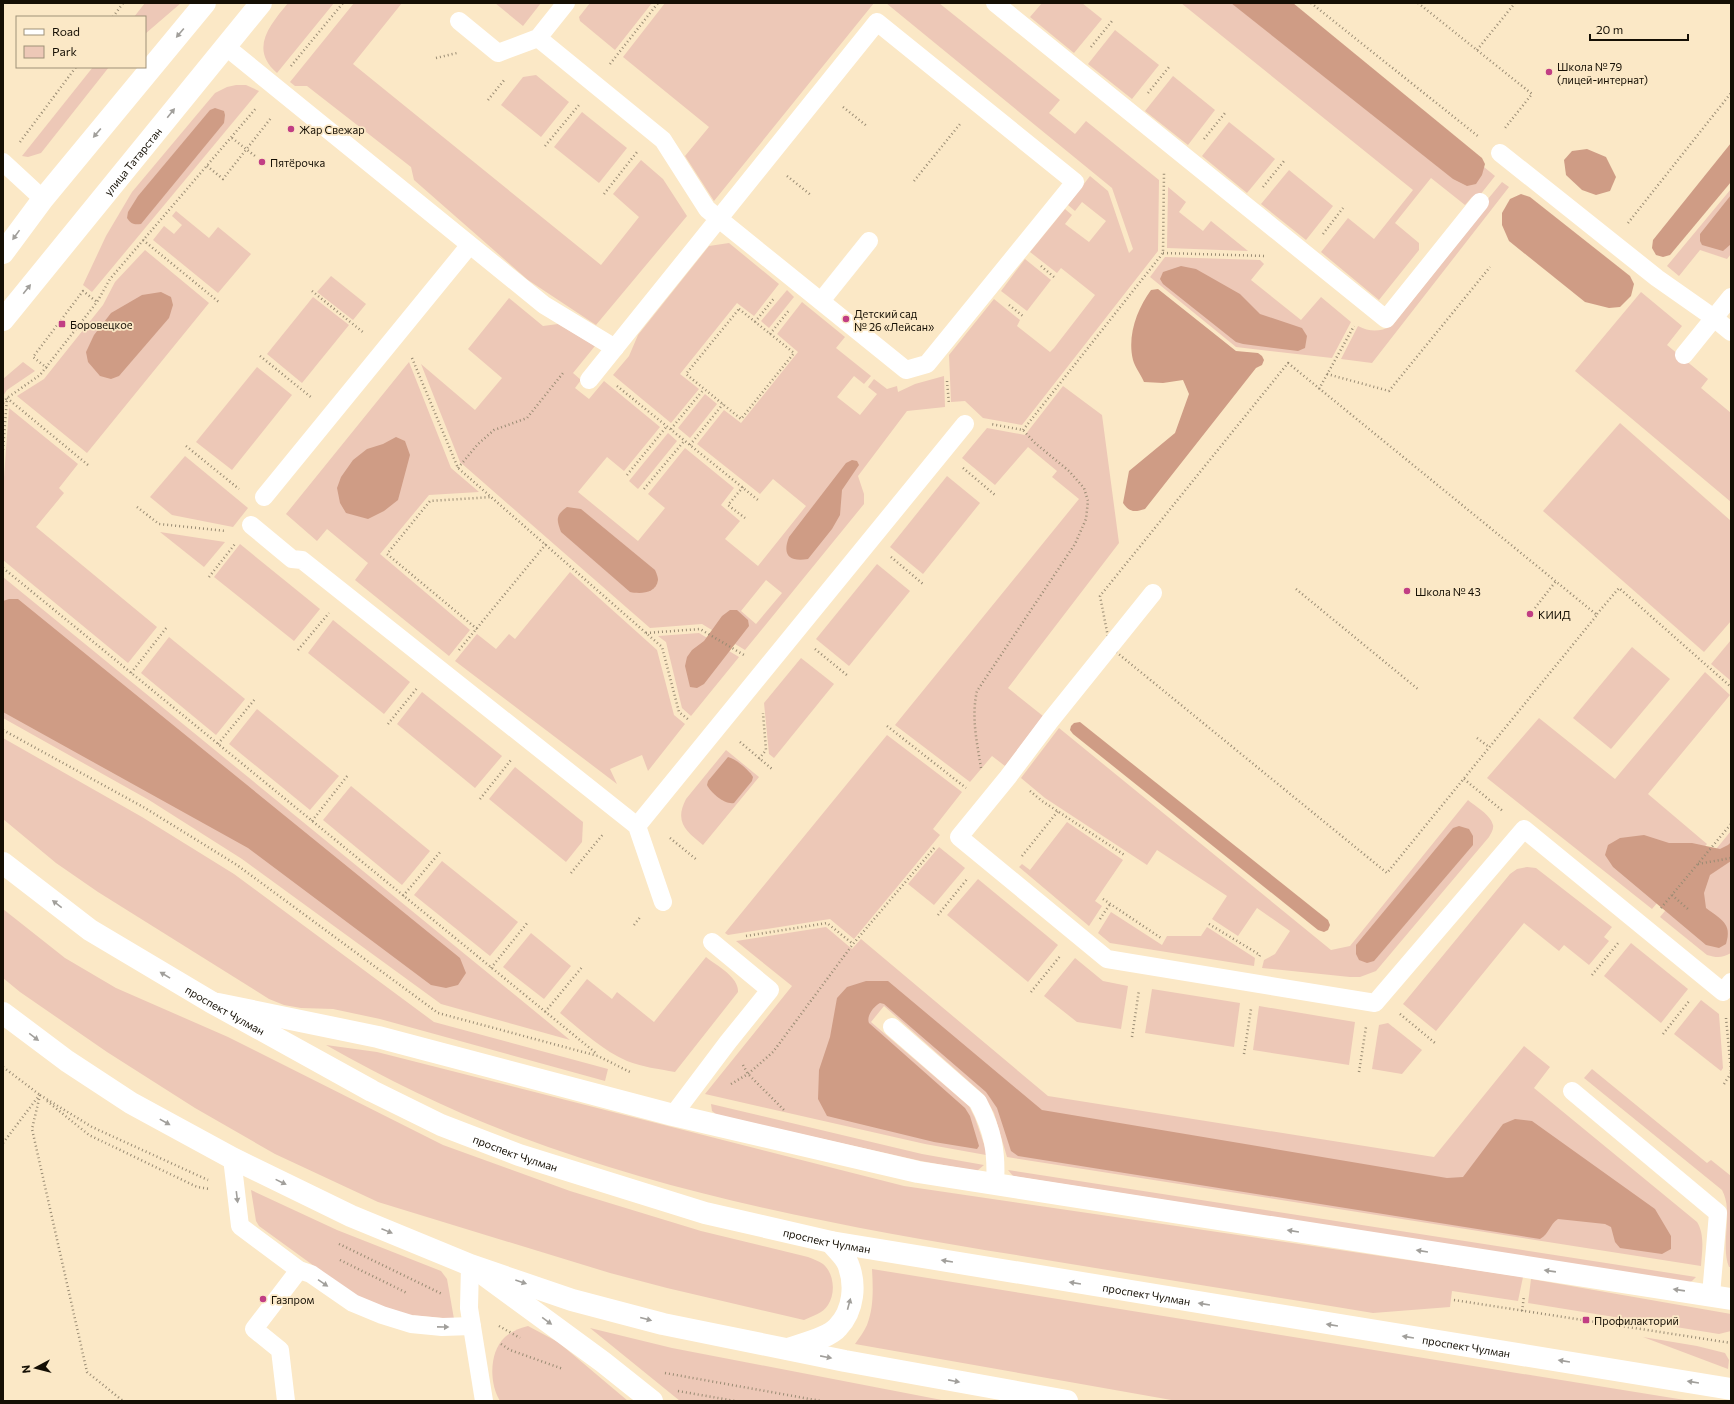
<svg xmlns="http://www.w3.org/2000/svg" width="1734" height="1404" font-family="Commissioner,sans-serif">
  <style>
    .green { fill: #edc8b7; fill-rule: evenodd }
    .forest { fill: #cf9c85 }
    .lines { fill: none; stroke-linecap: round; stroke-linejoin: round }
    .path { stroke: #998b73; stroke-width: 2.5; stroke-dasharray: 1 3; stroke-linecap: butt }
    .lane { stroke: #fff; stroke-width: 18 }
    .street { stroke: #fff; stroke-width: 22 }
    .secondary { stroke: #fff; stroke-width: 22 }
    .oneway { fill: #a19f9b }
    .poi-dot { fill: #c13e84; stroke: #fbe8c6; stroke-width: 1.5 }
    .labels { text-anchor: middle; dominant-baseline: central; stroke-width: 3.5; stroke-linejoin: round; paint-order: stroke }
    .poi-label { font-size: 11px; fill: #150f04; stroke: #fbe8c6; text-anchor: start }
    .street-label { font-size: 11px; fill: #150f04; stroke: #fbe8c6 }
  </style>
  <rect width="100%" height="100%" fill="#fbe8c6"/>
  <g class="green">
    <path d="M145 3H181L145 34V17H134Z"/>
    <path d="M288 3H334L277 73C249 49 270 25 288 3Z"/>
    <path d="M354 3H402L353 64 601 265 639 217 613 194 641 160 663 179 687 216 596 325 528 280 414 180 411 167 307 86H295L290 82Z"/>
    <path d="M495 3H541L523 26Z"/>
    <path d="M590 3H652L615 50 580 21 579 17Z"/>
    <path d="M665 3H874L714 201 685 156 709 127 623 57Z"/>
    <path d="M886 3H939L1060 100 1049 113 1075 134 1086 121 1159 180 1158 251 1022 425 983 418 965 401 951 402 949 355 994 299 1020 320 1017 326 1050 352 1054 348 1095 295 1061 268 1057 273 1030 252 1065 209 1072 215 1065 224 1089 242 1106 221 1082 202 1075 211 1068 205 1090 176 1108 191 1129 253 1133 249 1112 188Z"/>
    <path d="M1042 3H1082L1102 19 1074 53 1030 17Z"/>
    <path d="M1181 3H1283L1495 176 1476 200 1472 197 1465 205 1431 178 1395 223 1419 243V250L1379 300 1321 252 1348 218 1374 239 1413 190Z"/>
    <path d="M1115 30 1159 65 1132 99 1088 64Z"/>
    <path d="M93 67H109L41 153 28 157 22 156Z"/>
    <path d="M536 75 569 102 541 137 501 105 523 77Z"/>
    <path d="M1173 76 1215 110 1188 145 1145 111Z"/>
    <path d="M236 85H246L259 91 92 292 83 285 106 236 132 192 215 93 227 87Z"/>
    <path d="M582 112 627 148 599 183 554 147Z"/>
    <path d="M1229 122 1275 159 1247 193 1202 156Z"/>
    <path d="M1289 170 1333 206 1306 240 1261 204Z"/>
    <path d="M1502 182 1509 187 1372 363 1341 359 1358 326C1370 332 1379 332 1392 326L1486 208 1483 205Z"/>
    <path d="M1168 187 1186 202 1179 212 1203 231 1211 221 1248 251 1167 248Z"/>
    <path d="M1731 189V254L1727 259 1700 250 1679 276 1667 266Z"/>
    <path d="M176 211 209 238 218 227 251 254 218 293 153 240 164 226 174 234 182 225 172 216Z"/>
    <path d="M729 243 779 284 754 316 737 303 680 374 699 389 671 423 613 375 629 356 638 335 709 246Z"/>
    <path d="M145 250 209 303 87 453 17 396 44 379 103 305 115 282Z"/>
    <path d="M1165 257 1260 260 1264 264 1251 280 1301 320 1321 297 1351 322 1332 358 1236 347 1150 277Z"/>
    <path d="M1025 259 1051 280 1027 311 1001 291Z"/>
    <path d="M331 276 366 304 353 320 317 292Z"/>
    <path d="M787 290 794 297 769 328 761 321Z"/>
    <path d="M1641 292 1682 326 1667 345 1708 379 1701 388 1731 413V502L1575 371Z"/>
    <path d="M313 297 349 325 302 383 267 354Z"/>
    <path d="M509 298 543 326 558 324 595 346 573 373 581 380 575 388 589 399 604 381 660 427 624 471 607 457 578 492 638 541 665 508 648 494 685 448 734 488 721 505 740 521 725 539 758 566 806 506 773 479 760 494 697 444 724 410 741 423 798 352 777 334 802 302 845 337 836 348 871 376 864 384 854 376 837 397 860 415 877 394 868 387 874 379 887 389 897 386 898 392 915 384 944 376 945 407 907 411 858 476 864 494V504L745 650 702 624 650 628 460 462 421 364 475 410 502 378 468 349ZM766 580 782 593 756 624 741 611Z"/>
    <path d="M23 362 35 371 7 390 3 396V379Z"/>
    <path d="M409 362 451 468 479 492 429 495 380 554 470 630 449 656 355 580 368 563 327 529 317 541 286 514Z"/>
    <path d="M257 367 292 395 232 470 196 442Z"/>
    <path d="M1063 386 1102 415 1119 543 1008 688 1043 716 1005 766 992 756 970 782 895 725 1079 499 1052 477 1057 471 1028 447 995 485 962 458 987 428 1025 435Z"/>
    <path d="M705 394 717 404 690 438 678 428Z"/>
    <path d="M9 408 78 464 59 488 64 493 36 527 157 627 128 663 3 560V491Z"/>
    <path d="M1620 423 1731 521V621L1704 652 1543 511Z"/>
    <path d="M668 433 677 441 638 489 629 481Z"/>
    <path d="M185 456 248 508 233 527 172 515 150 497Z"/>
    <path d="M947 476 980 503 923 574 890 547Z"/>
    <path d="M160 532 225 542 204 567Z"/>
    <path d="M240 544 320 609 294 641 214 577Z"/>
    <path d="M877 564 910 591 849 666 816 639Z"/>
    <path d="M570 572 657 650 674 715 685 724 648 771 642 755 610 769 617 784 455 661 477 634 496 649 509 634 515 639Z"/>
    <path d="M3 577 570 1040 441 1004 242 859 149 800 3 718Z"/>
    <path d="M333 620 410 682 384 714 308 653Z"/>
    <path d="M699 633 739 657 691 716 682 708 666 642 658 636Z"/>
    <path d="M169 637 245 699 216 735 141 673Z"/>
    <path d="M1731 640V681L1711 664Z"/>
    <path d="M1632 647 1670 679 1611 749 1573 718Z"/>
    <path d="M801 658 834 684 774 758 769 754 764 703Z"/>
    <path d="M1705 672 1730 695 1648 794 1707 844 1652 909 1487 778 1539 718 1615 779Z"/>
    <path d="M422 692 502 756 475 788 397 724Z"/>
    <path d="M257 709 339 776 310 810 229 744Z"/>
    <path d="M1059 728 1331 950 1350 946 1468 800C1475 806 1491 815 1493 825 1494 829 1491 833 1489 837L1376 971 1360 977H1350L1262 968 1264 960 1275 954 1290 931 1257 908 1238 936 1212 919 1227 896 1157 850 1147 865 1045 798 1021 778Z"/>
    <path d="M887 735 962 792 933 829 940 835 854 939 830 919 728 935 725 933Z"/>
    <path d="M3 738 142 817 234 874 434 1022 608 1069 605 1081 380 1019 333 1009 301 1008 284 1005 269 999 98 892 56 863 3 819Z"/>
    <path d="M726 750 759 777 703 845C686 831 674 822 686 799Z"/>
    <path d="M515 767 583 822 582 842 566 862 489 799Z"/>
    <path d="M351 786 430 851 402 885 323 820Z"/>
    <path d="M1067 822 1123 860 1095 901 1102 906 1089 926 1019 867 1022 864 1030 870Z"/>
    <path d="M1731 831V953C1722 958 1717 958 1707 955L1660 917Z"/>
    <path d="M939 847 965 868 934 905 908 884Z"/>
    <path d="M442 861 518 922 490 956 414 895Z"/>
    <path d="M1527 867 1536 868 1612 927 1604 937 1609 941 1589 965 1564 945 1559 951 1524 923 1436 1031 1403 1004 1510 874 1517 869Z"/>
    <path d="M978 879 1058 945 1028 982 947 915Z"/>
    <path d="M3 909 65 958 116 988 228 1037 443 1145 570 1191 701 1231 808 1257C813 1259 819 1261 823 1264 834 1273 836 1293 828 1305 823 1313 813 1316 804 1320L667 1288 610 1273 378 1202 275 1154 195 1108 107 1052 20 992 3 978Z"/>
    <path d="M1111 912 1162 945 1167 936H1201L1207 927 1255 958 1254 966 1110 943 1098 933Z"/>
    <path d="M826 927 852 949 861 939 1048 1096 1434 1157 1524 1046 1550 1067 1534 1088 1697 1222C1705 1235 1702 1251 1701 1266L1007 1157 994 1113 984 1095 884 1006 871 1022 969 1106 975 1118 986 1150V1155L925 1144 705 1094 792 986 736 941Z"/>
    <path d="M531 933 571 966 544 999 503 967Z"/>
    <path d="M1631 943 1688 989 1661 1023 1604 976Z"/>
    <path d="M706 957C717 966 739 977 738 992L675 1072C659 1069 642 1067 627 1061 602 1050 581 1030 560 1013L587 979 612 999 617 992 654 1022Z"/>
    <path d="M1075 958 1103 981 1128 986 1121 1029 1077 1022 1044 996Z"/>
    <path d="M1152 989 1240 1003 1234 1047 1145 1033Z"/>
    <path d="M1701 1000 1719 1014 1723 1068 1721 1071 1674 1034Z"/>
    <path d="M1259 1006 1355 1022 1349 1065 1253 1050Z"/>
    <path d="M1388 1023 1422 1050 1402 1074 1372 1069 1379 1025Z"/>
    <path d="M326 1045 377 1052 904 1186 1523 1277 1518 1301 1452 1291 1450 1307 1373 1313C1258 1294 1143 1276 1028 1257 856 1229 682 1198 518 1136 451 1111 388 1080 326 1045Z"/>
    <path d="M1592 1069 1707 1163 1711 1160 1731 1176V1267H1729C1720 1243 1734 1212 1722 1190L1584 1078Z"/>
    <path d="M711 1104 922 1154 984 1165 977 1171 921 1161 717 1115 712 1111Z"/>
    <path d="M1008 1170 1696 1277 1692 1281 1688 1283 1013 1176Z"/>
    <path d="M251 1190 337 1230 441 1271 447 1279 454 1319 399 1314 354 1295 259 1226 256 1221Z"/>
    <path d="M872 1269 1691 1401H1177L855 1344C859 1338 864 1332 867 1325 874 1307 873 1288 872 1269Z"/>
    <path d="M1531 1279 1731 1314V1331L1719 1334 1528 1303Z"/>
    <path d="M528 1326 558 1342 628 1401H500C489 1383 489 1352 505 1337 512 1331 520 1328 528 1326Z"/>
    <path d="M590 1328 672 1348 947 1401H680Z"/>
    <path d="M1643 1337 1697 1346 1725 1353 1729 1360 1728 1369Z"/>
  </g>
  <g class="forest">
    <path d="M1231 3H1293L1482 158 1485 164 1482 175 1476 184 1467 186 1453 179Z"/>
    <path d="M215 108 224 111 225 115 224 123 141 224C134 225 131 224 127 218L128 212 138 196 210 110Z"/>
    <path d="M1731 143V182L1670 255 1663 257 1656 255 1652 248 1653 240Z"/>
    <path d="M1587 149 1606 157 1616 177 1610 191 1596 195 1582 190 1566 175 1564 160 1572 151Z"/>
    <path d="M1521 194 1530 197 1630 276 1634 284 1631 296 1620 307 1609 308 1585 302 1509 241 1502 225V213L1510 199Z"/>
    <path d="M1731 195V244L1723 251 1702 245 1700 241V234Z"/>
    <path d="M1181 266 1196 269 1240 294 1260 314 1302 328 1307 336 1305 348 1298 351 1243 344 1236 342 1163 284 1160 279 1163 272Z"/>
    <path d="M1158 289 1236 351 1258 353 1262 356 1264 360 1262 365 1256 368 1145 509C1135 512 1130 513 1123 503L1129 471 1175 433 1189 394 1183 380 1163 383 1144 382C1141 375 1135 367 1133 360 1127 336 1137 309 1151 290Z"/>
    <path d="M161 292 171 297 173 305 169 318 119 376 111 379 100 376 88 362 86 352 94 335 111 313 142 295Z"/>
    <path d="M396 437 405 441 410 455 398 500 384 511 368 519 346 513 340 503 337 488 341 477 353 460 367 449 383 444Z"/>
    <path d="M852 460 857 461 859 465 842 490 840 515 832 529 808 559C789 562 782 555 789 537L846 463Z"/>
    <path d="M567 507 581 509 655 570C656 572 658 577 658 580 656 594 640 594 630 592L561 532C556 519 556 515 567 507Z"/>
    <path d="M9 599H18L460 958 466 973 458 985 446 988 431 985 248 848 3 712V601Z"/>
    <path d="M730 610H737L748 620 749 626 704 684 697 688 690 687 685 666 687 657 692 650 704 641 722 616Z"/>
    <path d="M1080 722 1328 920 1330 925 1328 930 1324 932 1318 930 1073 734 1070 730 1071 726 1074 723Z"/>
    <path d="M728 757C736 759 749 770 753 777L752 781 734 803C725 805 711 793 707 785L708 781Z"/>
    <path d="M1459 826 1469 829 1473 836V845L1374 961 1367 963 1359 960 1356 954V945L1453 828Z"/>
    <path d="M1644 835 1669 843H1692L1720 849 1728 845 1731 842V861L1710 875 1704 893 1706 908C1720 919 1733 923 1726 944L1719 948 1706 945 1613 867 1605 855 1608 845 1620 838Z"/>
    <path d="M866 981H888L1042 1110 1447 1178 1463 1177 1503 1124 1515 1119 1532 1121 1655 1209 1671 1236V1249L1662 1254 1620 1248 1615 1242 1611 1227 1605 1224 1558 1219C1549 1225 1550 1233 1540 1239L1018 1156 1011 1151 997 1108 986 1092 884 1004 880 1003C874 1006 866 1016 869 1023L965 1108 970 1116 979 1146 977 1149 934 1142 827 1116 818 1099 819 1070 830 1037 837 998 847 987Z"/>
  </g>
  <g class="lines">
    <g class="path">
      <path d="M1311 3 1479 137"/>
      <path d="M1418 3 1532 94 1505 128"/>
      <path d="M113 17 123 3"/>
      <path d="M1091 47 1112 21"/>
      <path d="M1477 50 1515 3"/>
      <path d="M436 58 457 53"/>
      <path d="M610 64 658 3"/>
      <path d="M291 66 343 3"/>
      <path d="M1148 93 1169 67"/>
      <path d="M488 100 505 79"/>
      <path d="M843 107 868 127"/>
      <path d="M232 138 255 156"/>
      <path d="M1204 139 1225 113"/>
      <path d="M20 142 76 67"/>
      <path d="M545 146 579 105"/>
      <path d="M207 166 223 179 271 118"/>
      <path d="M787 176 812 196"/>
      <path d="M914 181 960 124"/>
      <path d="M1263 187 1284 161"/>
      <path d="M604 194 637 152"/>
      <path d="M1628 223 1731 93"/>
      <path d="M1323 234 1343 208"/>
      <path d="M143 240 220 303"/>
      <path d="M1163 253 1266 256"/>
      <path d="M1041 266 1054 277"/>
      <path d="M312 291 364 333"/>
      <path d="M1009 305 1024 317"/>
      <path d="M739 309 794 353 741 419 686 374Z"/>
      <path d="M755 322 775 297"/>
      <path d="M770 334 790 309"/>
      <path d="M260 356 312 398"/>
      <path d="M412 358 458 468 662 647 679 712 689 720"/>
      <path d="M1288 363 1597 615 1387 873 1110 647 1100 596Z"/>
      <path d="M47 368 33 357 83 291 97 302"/>
      <path d="M1327 374 1389 391 1490 267"/>
      <path d="M947 381 949 404"/>
      <path d="M617 386 758 500"/>
      <path d="M1319 389 1354 326"/>
      <path d="M7 398 88 465"/>
      <path d="M3 403 7 398 40 375 97 302 110 279 257 107"/>
      <path d="M671 429 704 389"/>
      <path d="M1023 430 1163 253 1164 173"/>
      <path d="M690 445 723 404"/>
      <path d="M186 446 239 489"/>
      <path d="M3 450 7 398"/>
      <path d="M458 468 478 444 494 430 527 418 563 373"/>
      <path d="M963 468 995 495"/>
      <path d="M627 475 667 426"/>
      <path d="M743 487 728 505 745 518"/>
      <path d="M644 489 685 440"/>
      <path d="M137 507 159 524 226 531"/>
      <path d="M891 557 923 584"/>
      <path d="M3 568 597 1054"/>
      <path d="M209 577 235 544"/>
      <path d="M1296 589 1419 690"/>
      <path d="M1535 608 1556 581"/>
      <path d="M1597 614 1619 588 1731 687"/>
      <path d="M477 629 387 554 430 501 491 497"/>
      <path d="M646 633 700 629 744 655"/>
      <path d="M815 649 848 676"/>
      <path d="M298 650 329 613"/>
      <path d="M459 650 546 544"/>
      <path d="M131 673 167 627"/>
      <path d="M388 724 418 687"/>
      <path d="M887 726 966 788"/>
      <path d="M3 730 145 808 237 865 438 1013 598 1056 632 1073"/>
      <path d="M1477 738 1489 747"/>
      <path d="M740 742 772 769"/>
      <path d="M218 744 255 699"/>
      <path d="M759 759 766 750 763 713"/>
      <path d="M981 768C977 742 971 717 977 691L1075 544 1086 519 1088 501 1084 488 1069 471 1035 443 1023 430 991 424"/>
      <path d="M1464 779 1504 812"/>
      <path d="M1030 791 1042 801 1126 856"/>
      <path d="M480 799 511 760"/>
      <path d="M312 821 348 775"/>
      <path d="M670 838 697 860"/>
      <path d="M1022 856 1058 811"/>
      <path d="M1698 864 1731 858"/>
      <path d="M571 873 604 833"/>
      <path d="M1672 895 1689 910"/>
      <path d="M403 896 441 851"/>
      <path d="M1103 899 1161 938"/>
      <path d="M1661 908 1731 824"/>
      <path d="M938 915 968 878"/>
      <path d="M1100 919 1110 904"/>
      <path d="M1209 924 1260 955 1259 957"/>
      <path d="M634 925 641 916"/>
      <path d="M746 936 827 923 853 944"/>
      <path d="M491 968 528 922"/>
      <path d="M1592 975 1619 942"/>
      <path d="M1031 992 1061 955"/>
      <path d="M545 1012 583 966"/>
      <path d="M1400 1014 1435 1043"/>
      <path d="M1726 1018 1731 1071"/>
      <path d="M1663 1034 1690 1000"/>
      <path d="M1132 1037 1139 990"/>
      <path d="M1244 1054 1251 1009"/>
      <path d="M743 1065 748 1074 784 1110"/>
      <path d="M3 1067 40 1095"/>
      <path d="M1359 1072 1366 1027"/>
      <path d="M731 1084 748 1074 773 1052 853 944 935 847"/>
      <path d="M1724 1084 1731 1073"/>
      <path d="M40 1095 92 1127 208 1180"/>
      <path d="M40 1095 32 1129 87 1372 123 1401"/>
      <path d="M47 1101 89 1135 197 1187 210 1189"/>
      <path d="M3 1143 38 1097"/>
      <path d="M339 1244 442 1294"/>
      <path d="M340 1260 407 1293"/>
      <path d="M1454 1300 1731 1343"/>
      <path d="M1522 1311 1524 1296"/>
      <path d="M499 1326 520 1338"/>
      <path d="M501 1344 510 1350 563 1369"/>
      <path d="M665 1373 821 1401"/>
      <path d="M678 1391 735 1401"/>
    </g>
    <g class="lane">
      <path d="M995 3 1386 319 1480 202"/>
      <path d="M459 21 498 53 538 38 566 3"/>
      <path d="M538 38 663 140 707 209 719 219 906 370 927 364 1075 182 877 22C781 142 685 261 589 380"/>
      <path d="M225 46 544 305 615 348"/>
      <path d="M1500 153 1657 278 1714 318 1731 332"/>
      <path d="M3 162 43 199"/>
      <path d="M821 301 869 241"/>
      <path d="M1684 355 1731 297"/>
      <path d="M264 497 469 246"/>
      <path d="M251 525 292 559 302 560 637 826 663 902"/>
      <path d="M1153 593 1050 721 1008 777 959 837 1107 959 1375 1003 1524 829 1723 992 1731 982"/>
      <path d="M637 826 965 424"/>
      <path d="M892 1027 978 1102C993 1131 997 1152 995 1184"/>
      <path d="M1572 1091 1718 1213 1711 1295"/>
      <path d="M673 1115 728 1042 770 990 712 942"/>
      <path d="M232 1158 240 1226 299 1270 311 1274 353 1303 382 1315 411 1324 442 1327 472 1326"/>
      <path d="M470 1265 469 1308 484 1401"/>
      <path d="M286 1401 280 1350 254 1329 299 1270"/>
    </g>
    <g class="street">
      <path d="M218 1004 378 1037 673 1115 918 1172 1731 1299"/>
      <path d="M476 1269 603 1362 652 1401"/>
    </g>
    <g class="secondary">
      <path d="M3 253 43 199 205 3"/>
      <path id="s1" d="M3 320 261 3"/>
      <path id="s2" d="M3 863 90 930 211 1002 372 1091 441 1125 519 1155 705 1213 831 1242 1731 1389"/>
      <path d="M3 1013 67 1061 131 1103 232 1158 351 1216 470 1265 572 1300 663 1324 845 1361 1067 1401"/>
      <path d="M788 1349C802 1344 829 1338 838 1327 854 1310 856 1284 848 1264 845 1256 836 1249 831 1242"/>
    </g>
  </g>
  <defs><path id="oneway-solid" d="M-6-.8H1V-3.2L6.5 0L1 3.2V.8H-6Z"/></defs>
  <g class="oneway">
    <use href="#oneway-solid" transform="translate(180 33) rotate(130)"/>
    <use href="#oneway-solid" transform="translate(171 113) rotate(-51)"/>
    <use href="#oneway-solid" transform="translate(97 133) rotate(130)"/>
    <use href="#oneway-solid" transform="translate(16 235) rotate(126)"/>
    <use href="#oneway-solid" transform="translate(27 289) rotate(-51)"/>
    <use href="#oneway-solid" transform="translate(57 904) rotate(-142)"/>
    <use href="#oneway-solid" transform="translate(165 975) rotate(-149)"/>
    <use href="#oneway-solid" transform="translate(34 1037) rotate(37)"/>
    <use href="#oneway-solid" transform="translate(165 1122) rotate(29)"/>
    <use href="#oneway-solid" transform="translate(281 1182) rotate(26)"/>
    <use href="#oneway-solid" transform="translate(237 1197) rotate(83)"/>
    <use href="#oneway-solid" transform="translate(387 1231) rotate(22)"/>
    <use href="#oneway-solid" transform="translate(1293 1231) rotate(-171)"/>
    <use href="#oneway-solid" transform="translate(1422 1251) rotate(-171)"/>
    <use href="#oneway-solid" transform="translate(947 1261) rotate(-171)"/>
    <use href="#oneway-solid" transform="translate(1550 1271) rotate(-172)"/>
    <use href="#oneway-solid" transform="translate(521 1282) rotate(19)"/>
    <use href="#oneway-solid" transform="translate(323 1283) rotate(34)"/>
    <use href="#oneway-solid" transform="translate(1075 1283) rotate(-171)"/>
    <use href="#oneway-solid" transform="translate(1679 1290) rotate(-172)"/>
    <use href="#oneway-solid" transform="translate(849 1304) rotate(-75)"/>
    <use href="#oneway-solid" transform="translate(1204 1304) rotate(-171)"/>
    <use href="#oneway-solid" transform="translate(646 1319) rotate(15)"/>
    <use href="#oneway-solid" transform="translate(547 1321) rotate(36)"/>
    <use href="#oneway-solid" transform="translate(1332 1325) rotate(-171)"/>
    <use href="#oneway-solid" transform="translate(443 1327) rotate(1)"/>
    <use href="#oneway-solid" transform="translate(1408 1337) rotate(-171)"/>
    <use href="#oneway-solid" transform="translate(826 1357) rotate(11)"/>
    <use href="#oneway-solid" transform="translate(1564 1361) rotate(-171)"/>
    <use href="#oneway-solid" transform="translate(954 1381) rotate(11)"/>
    <use href="#oneway-solid" transform="translate(1693 1382) rotate(-171)"/>
  </g>
  <g class="poi-dot">
    <circle cx="1549" cy="72" r="4"/>
    <circle cx="291" cy="129" r="4"/>
    <circle cx="262" cy="162" r="4"/>
    <circle cx="846" cy="319" r="4"/>
    <rect x="58" y="320" width="8" height="8" rx="2"/>
    <circle cx="1407" cy="591" r="4"/>
    <circle cx="1530" cy="614" r="4"/>
    <circle cx="263" cy="1299" r="4"/>
    <rect x="1582" y="1316" width="8" height="8" rx="2"/>
  </g>
  <g class="labels">
    <g class="poi-label">
      <text x="1557" y="66">Школа № 79<tspan x="1557" dy="13">(лицей-интернат)</tspan></text>
      <text x="299" y="129">Жар Свежар</text>
      <text x="270" y="162">Пятёрочка</text>
      <text x="854" y="313">Детский сад<tspan x="854" dy="13">№ 26 «Лейсан»</tspan></text>
      <text x="70" y="324">Боровецкое</text>
      <text x="1415" y="591">Школа № 43</text>
      <text x="1538" y="614">КИИД</text>
      <text x="271" y="1299">Газпром</text>
      <text x="1594" y="1320">Профилакторий</text>
    </g>
    <g class="street-label">
      <text stroke="none"><textPath href="#s1" startOffset="205">улица Татарстан</textPath></text>
      <text stroke="none"><textPath href="#s2" startOffset="267">проспект Чулман</textPath></text>
      <text stroke="none"><textPath href="#s2" startOffset="591">проспект Чулман</textPath></text>
      <text stroke="none"><textPath href="#s2" startOffset="915">проспект Чулман</textPath></text>
      <text stroke="none"><textPath href="#s2" startOffset="1239">проспект Чулман</textPath></text>
      <text stroke="none"><textPath href="#s2" startOffset="1563">проспект Чулман</textPath></text>
    </g>
  </g>
  <rect width="1734" height="1404" fill="none" stroke="#150f04" stroke-width="8"/>
  <rect x="16" y="16" width="130" height="52" fill="#fbe8c6" stroke="#9f9178"/>
  <rect x="24" y="29" width="20" height="6" fill="#ffffff" stroke="#9f9178"/>
  <text x="52" y="36" font-size="12" fill="#150f04">Road</text>
  <rect x="24" y="46" width="20" height="12" fill="#edc8b7" stroke="#9f9178"/>
  <text x="52" y="56" font-size="12" fill="#150f04">Park</text>
  <g transform="translate(36 1368) rotate(263)" stroke="#fbe8c6" stroke-width="3" paint-order="stroke">
  <path d="M0-3L7 15L0 10L-7 15Z" fill="#150f04"/>
  <text y="-6" font-size="11" font-weight="bold" text-anchor="middle" fill="#150f04">N</text>
  </g>
  <path d="M1590 34v6h98v-6" fill="none" stroke="#150f04" stroke-width="2"/>
  <text x="1596" y="34" font-size="12" fill="#150f04" stroke="#fbe8c6" stroke-width="3" paint-order="stroke">20 m</text>
</svg>
